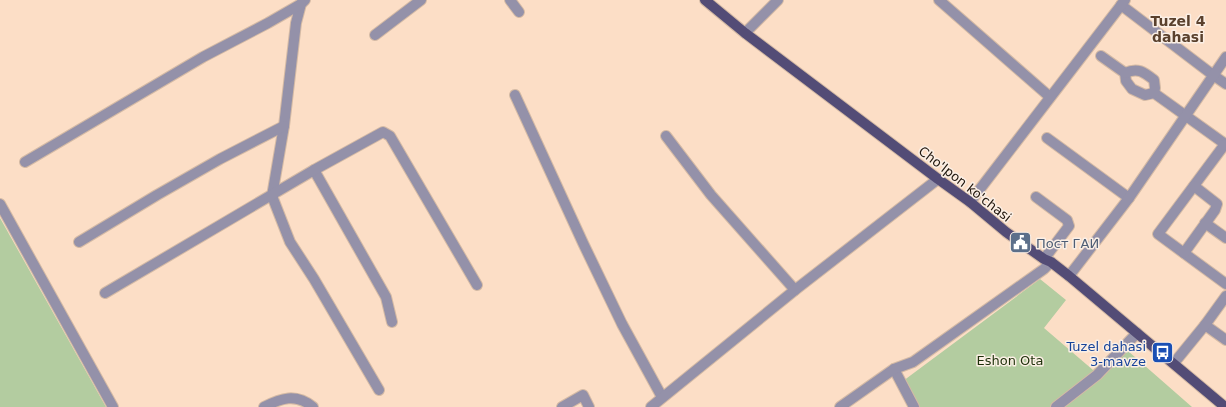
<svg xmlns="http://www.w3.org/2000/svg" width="1226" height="407" font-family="'DejaVu Sans',sans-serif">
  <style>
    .green { fill: #b3cca0 }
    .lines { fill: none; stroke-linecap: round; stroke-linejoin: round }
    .minor-casing { stroke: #d4baa5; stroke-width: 12 }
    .major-casing { stroke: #d4baa5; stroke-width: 12 }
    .minor { stroke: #9491a9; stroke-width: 10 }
    .major { stroke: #534c76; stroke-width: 10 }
    .labels { text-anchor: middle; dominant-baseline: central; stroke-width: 3; stroke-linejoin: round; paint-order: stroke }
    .street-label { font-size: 13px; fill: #20160d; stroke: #fbefe5 }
    .service-label { font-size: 13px; fill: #4e5e75; stroke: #fbefe5; text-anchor: start }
    .transit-label { font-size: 13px; fill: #164399; stroke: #fbefe5; text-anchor: end }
    .park-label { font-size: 13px; fill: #1e310a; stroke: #fbefe5 }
    .neighbourhood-label { font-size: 14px; font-weight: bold; fill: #5a412d; stroke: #fbefe5 }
  </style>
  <rect width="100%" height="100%" fill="#fcdec6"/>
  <g class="green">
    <path d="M0 218 106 407H0Z"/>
    <path d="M1040 279 1066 300 1044 328 1093 370 1120 344 1192 407H916L903 381Z"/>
  </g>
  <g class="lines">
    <defs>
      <g id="minor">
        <path d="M305 0 301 4 296 23 284 126 272 196 290 242 314 279 379 390"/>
        <path d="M510 0 519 12"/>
        <path d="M939 0 1050 97"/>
        <path d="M1121 5 1213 75 1226 84"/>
        <path d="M745 33 778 0"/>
        <path d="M375 35 421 0"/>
        <path d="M1101 56 1125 73 1126 81 1132 89 1145 95 1154 93 1225 144"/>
        <path d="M1125 73C1138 67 1144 72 1154 80L1155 88 1154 93"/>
        <path d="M515 95 583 243 622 324 662 397"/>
        <path d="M666 136 711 195 795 290"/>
        <path d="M1047 138 1129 198"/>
        <path d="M1226 144H1225L1158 234 1226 284"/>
        <path d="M25 162 203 57 268 23 301 4"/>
        <path d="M314 170 386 297 392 322"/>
        <path d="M1036 197 1067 220 1069 226 1044 259"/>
        <path d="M970 202 1125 0"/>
        <path d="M0 204 113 407"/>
        <path d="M1205 223 1226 238"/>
        <path d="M79 242 157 195 220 159 284 126"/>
        <path d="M1184 253 1215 210 1217 204 1194 186"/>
        <path d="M1069 276 1129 198 1226 57"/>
        <path d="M105 293 314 170 383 132 390 136 477 285"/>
        <path d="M1205 325 1226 340"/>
        <path d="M1174 363 1205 325 1226 296"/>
        <path d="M894 369 914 407"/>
        <path d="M264 407C281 398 296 393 313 407"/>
        <path d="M562 407 583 395 589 407"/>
        <path d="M651 407 795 290 938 179"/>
        <path d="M840 407 894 369 913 362 1044 269 1051 262"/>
        <path d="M1056 407 1097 375 1137 333"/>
      </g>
      <path id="major" d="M705 0 745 33 938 179 970 202 1006 232 1044 259 1051 262 1069 276 1225 407"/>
    </defs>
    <use href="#minor" class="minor-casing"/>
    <use href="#major" class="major-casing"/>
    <use href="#minor" class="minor"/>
    <use href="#major" class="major"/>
  </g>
  <defs>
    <symbol id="civic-square" viewBox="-11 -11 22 22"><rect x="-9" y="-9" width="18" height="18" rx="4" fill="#5c6f8a" stroke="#fbefe5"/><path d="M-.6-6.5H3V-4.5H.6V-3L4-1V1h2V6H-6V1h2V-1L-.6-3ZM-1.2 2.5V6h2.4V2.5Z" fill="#fff"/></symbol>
    <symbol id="bus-square" viewBox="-11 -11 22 22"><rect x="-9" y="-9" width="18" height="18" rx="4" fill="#1a4fb4" stroke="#fbefe5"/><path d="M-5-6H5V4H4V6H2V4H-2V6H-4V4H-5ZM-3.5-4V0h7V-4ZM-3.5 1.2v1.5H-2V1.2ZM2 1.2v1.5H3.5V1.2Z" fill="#fff"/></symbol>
  </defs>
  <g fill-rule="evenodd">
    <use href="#civic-square" x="1008" y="230" width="25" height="25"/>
    <use href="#bus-square" x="1150" y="340" width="25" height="25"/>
  </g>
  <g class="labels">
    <g class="street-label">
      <text transform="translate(965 184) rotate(38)">Cho'lpon ko'chasi</text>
    </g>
    <g class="service-label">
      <text x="1036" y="243">Пост ГАИ</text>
    </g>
    <g class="transit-label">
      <text x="1146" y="346">Tuzel dahasi<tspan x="1146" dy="15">3-mavze</tspan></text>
    </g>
    <g class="park-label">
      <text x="1010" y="360">Eshon Ota</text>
    </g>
    <g class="neighbourhood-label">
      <text x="1178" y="21">Tuzel 4<tspan x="1178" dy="16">dahasi</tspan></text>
    </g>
  </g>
</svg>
